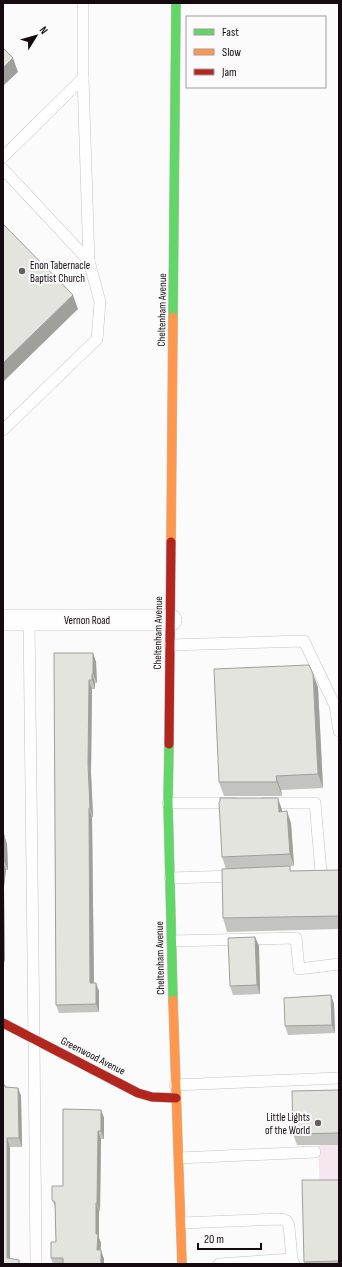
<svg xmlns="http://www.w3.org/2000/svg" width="342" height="1267" font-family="'Sofia Sans Condensed',sans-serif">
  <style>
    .green { fill: #f6e6ef }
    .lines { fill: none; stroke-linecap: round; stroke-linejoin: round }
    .lane-casing { stroke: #c6c0c3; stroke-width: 12 }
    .street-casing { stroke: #c6c0c3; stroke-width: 22 }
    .fast-casing { stroke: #c6c0c3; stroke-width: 10 }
    .slow-casing { stroke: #c6c0c3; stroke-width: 10 }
    .jam-casing { stroke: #c6c0c3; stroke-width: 10 }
    .lane { stroke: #fefefe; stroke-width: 11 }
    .street { stroke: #fefefe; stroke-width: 21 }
    .fast { stroke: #63d668; stroke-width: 9 }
    .slow { stroke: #ff974d; stroke-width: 9 }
    .jam { stroke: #b3261e; stroke-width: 9 }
    .wall { fill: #c3c4bf }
    .shaded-wall { fill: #9fa09b }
    .building { fill: #e3e4de; stroke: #9fa09b }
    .poi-dot { fill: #655e62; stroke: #fbfbfb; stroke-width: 1.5 }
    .labels { text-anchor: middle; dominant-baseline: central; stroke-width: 4; stroke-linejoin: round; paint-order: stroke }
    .poi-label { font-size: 11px; fill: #140a10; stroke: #fbfbfb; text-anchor: start }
    .street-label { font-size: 11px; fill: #140a10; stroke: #fbfbfb }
  </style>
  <rect width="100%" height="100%" fill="#fbfbfb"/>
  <path class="green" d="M318 1145H339V1191H320Z"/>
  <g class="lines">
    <defs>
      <g id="lane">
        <path d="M3 157 83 78"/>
        <path d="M3 169 89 261"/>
        <path d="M3 430 97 339 100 302 89 261 83 78V3"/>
        <path d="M29 620 34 1040 36 1264"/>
        <path d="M170 645 304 641 335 706 339 731"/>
        <path d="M168 803H234"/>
        <path d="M265 803H315L321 872"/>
        <path d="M170 878 236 876"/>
        <path d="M172 941 296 938 299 969 339 964"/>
        <path d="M175 1085 339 1078"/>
        <path d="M179 1158 315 1152"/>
        <path d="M181 1223 282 1219 287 1221 289 1226 292 1259 294 1264"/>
        <path d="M219 1264 292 1259"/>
      </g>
      <path id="street" d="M3 620H171"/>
      <g id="fast">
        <path d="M173 317 176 3"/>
        <path d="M169 744 168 803 173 1000"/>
      </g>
      <g id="slow">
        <path d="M171 542 173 317"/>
        <path d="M173 1000 182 1264"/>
      </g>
      <g id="jam">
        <path d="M169 744 171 542"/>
        <path d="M3 1023 138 1093 152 1097 176 1098"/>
      </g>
    </defs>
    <use href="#lane" class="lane-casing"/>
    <use href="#street" class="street-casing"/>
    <use href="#fast" class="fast-casing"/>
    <use href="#slow" class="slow-casing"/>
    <use href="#jam" class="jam-casing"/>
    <use href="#lane" class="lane"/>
    <use href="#street" class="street"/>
    <use href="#fast" class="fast"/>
    <use href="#slow" class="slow"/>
    <use href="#jam" class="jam"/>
  </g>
  <g class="wall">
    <path d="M54 653H93L96 662 97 683H95V689H92L91 773 93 817H92L94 983 99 991V1012L59 1013 56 1005Z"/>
    <path d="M3 657 4 660V835L7 844 8 870H6L4 887 5 962H3Z"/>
    <path d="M318 687 323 788 281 790 282 796H224L219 782Z"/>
    <path d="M282 810V811L291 823 294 866 226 869 222 857Z"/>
    <path d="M339 870V929L227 932 223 918 291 871Z"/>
    <path d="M255 937 259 946 260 994 233 995 230 986Z"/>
    <path d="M331 995 334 1004 335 1033 288 1035 285 1026Z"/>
    <path d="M3 1075 4 1085H5L6 1087 18 1088 21 1096 22 1147H10V1259L19 1260 20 1264H3Z"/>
    <path d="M339 1090V1145H297L293 1134Z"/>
    <path d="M101 1110 104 1118V1139H101L100 1211H99V1238L101 1243 100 1250 104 1259V1264H53L51 1258 56 1242 55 1207 52 1200 63 1186Z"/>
    <path d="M339 1180V1264H305L304 1262Z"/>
  </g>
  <g class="shaded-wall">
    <path d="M13 58 18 72 3 86V68Z"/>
    <path d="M73 295 78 309 3 382V363Z"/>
    <path d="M93 653 96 662 97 683 93 674Z"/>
    <path d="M3 657 4 660V835L7 844 8 870 4 861 3 839Z"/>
    <path d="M92 674 95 683V689L92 680Z"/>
    <path d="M313 674 318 687 323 788 318 774Z"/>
    <path d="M89 680 92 689 91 773 93 817 90 808 88 764Z"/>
    <path d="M276 776 281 790 282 796 277 782Z"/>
    <path d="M278 798 282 810 283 823 279 812Z"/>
    <path d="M89 808 92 817 94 991 90 983Z"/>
    <path d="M287 811 291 823 294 866 290 854Z"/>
    <path d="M3 862 6 870 4 887 5 962 3 956Z"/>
    <path d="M255 937 259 946 260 994 257 985Z"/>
    <path d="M96 983 99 991V1012L96 1004Z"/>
    <path d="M331 995 334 1004 335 1033 332 1025Z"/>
    <path d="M18 1088 21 1096 22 1147 19 1138Z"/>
    <path d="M101 1110 104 1118V1139L101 1131Z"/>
    <path d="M98 1131 101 1139 100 1211 97 1203Z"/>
    <path d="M7 1138 10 1147V1264L7 1258Z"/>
    <path d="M96 1203 99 1211V1238L101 1243 100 1259 97 1250 96 1234Z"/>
    <path d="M101 1250 104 1259V1264H101Z"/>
  </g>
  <g class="building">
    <path d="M3 48 13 58 3 68Z"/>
    <path d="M3 224 73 295 3 363Z"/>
    <path d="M54 653H93V674H92V680H89L88 764 90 808H89L90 983H96V1004L56 1005Z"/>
    <path d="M309 665 313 674 318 774 276 776 277 782H219L214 669Z"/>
    <path d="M220 798H278L279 812 287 811 290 854 222 857 219 802 220 801Z"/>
    <rect x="3" y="835" width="1" height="26"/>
    <path d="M290 866V871L339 870V916L223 918 222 869Z"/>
    <path d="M255 937 257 985 230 986 228 938Z"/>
    <path d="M331 995 332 1025 285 1026 284 998Z"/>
    <path d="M3 1085H5V1087L18 1088 19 1138H7V1258L19 1260V1264H3Z"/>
    <path d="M339 1090V1133L293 1134 292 1091Z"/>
    <path d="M63 1109 101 1110V1131H98L97 1203H96V1234H98L97 1250H101V1264H63V1258H51V1242H56L55 1202 52 1200V1186H63Z"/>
    <path d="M302 1180H339V1261L304 1262Z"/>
  </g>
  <g class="poi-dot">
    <circle cx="22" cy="271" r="4"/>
    <circle cx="318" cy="1123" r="4"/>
  </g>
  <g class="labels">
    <g class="poi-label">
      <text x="30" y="265">Enon Tabernacle<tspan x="30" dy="13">Baptist Church</tspan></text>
      <text x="310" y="1117" text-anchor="end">Little Lights<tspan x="310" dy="13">of the World</tspan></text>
    </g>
    <g class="street-label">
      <text transform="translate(162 310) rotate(-89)">Cheltenham Avenue</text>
      <text x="87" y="620">Vernon Road</text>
      <text transform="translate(158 633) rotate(-89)">Cheltenham Avenue</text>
      <text transform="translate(160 958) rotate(-91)">Cheltenham Avenue</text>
      <text transform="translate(93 1056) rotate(27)">Greenwood Avenue</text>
    </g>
  </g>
  <rect width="342" height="1267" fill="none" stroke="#140a10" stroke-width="8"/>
  <rect x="186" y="16" width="140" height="72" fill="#fbfbfb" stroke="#9f9b9d"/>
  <rect x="194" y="29" width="20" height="6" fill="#63d668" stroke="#9f9b9d"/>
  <text x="222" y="36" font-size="12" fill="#140a10">Fast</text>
  <rect x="194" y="49" width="20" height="6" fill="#ff974d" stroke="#9f9b9d"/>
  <text x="222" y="56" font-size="12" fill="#140a10">Slow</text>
  <rect x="194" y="69" width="20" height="6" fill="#b3261e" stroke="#9f9b9d"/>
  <text x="222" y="76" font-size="12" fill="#140a10">Jam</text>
  <g transform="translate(36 36) rotate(53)" stroke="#fbfbfb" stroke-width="3" paint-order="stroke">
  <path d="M0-3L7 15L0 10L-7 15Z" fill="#140a10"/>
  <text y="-6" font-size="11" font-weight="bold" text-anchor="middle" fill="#140a10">N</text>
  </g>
  <path d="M198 1243v6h63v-6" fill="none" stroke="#140a10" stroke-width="2"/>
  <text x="204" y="1243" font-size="12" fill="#140a10" stroke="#fbfbfb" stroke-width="3" paint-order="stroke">20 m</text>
</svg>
